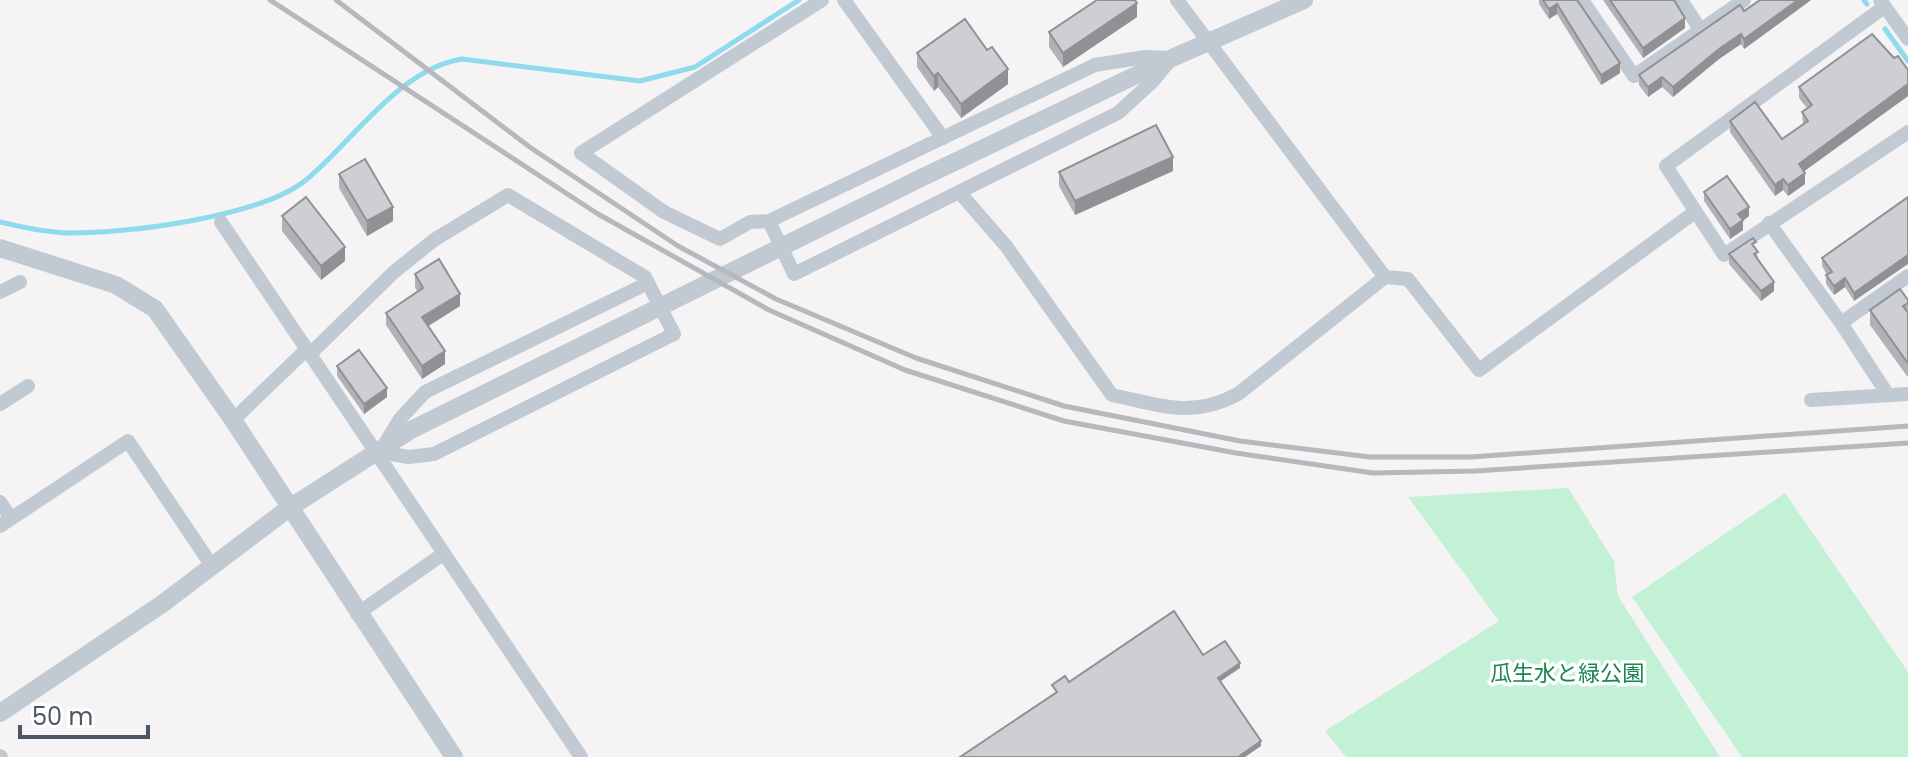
<svg xmlns="http://www.w3.org/2000/svg" width="1908" height="757" font-family="Poppins,'Noto Sans JP',sans-serif">
  <style>
    .green { fill: #c3f1d5 }
    .lines { fill: none; stroke-linecap: round; stroke-linejoin: round }
    .stream { stroke: #90daee; stroke-width: 5 }
    .minor { stroke: #c1cad2; stroke-width: 14 }
    .tertiary { stroke: #c1cad2; stroke-width: 18 }
    .rail { stroke: #b5b8bd; stroke-width: 5 }
    .wall { fill: #b0b2b7 }
    .shaded-wall { fill: #909195 }
    .building { fill: #cdcfd5; stroke: #909195; stroke-width: 2 }
    .labels { text-anchor: middle; dominant-baseline: central; stroke-width: 7; stroke-linejoin: round; paint-order: stroke }
    .park-label { font-size: 22px; fill: #17864f; stroke: #fff }
  </style>
  <rect width="100%" height="100%" fill="#f5f3f3"/>
  <g class="green">
    <path d="M1568 488 1614 561 1618 596 1720 757H1346L1325 731 1499 621 1408 497Z"/>
    <path d="M1785 493 1908 672V757H1742L1632 597Z"/>
  </g>
  <g class="lines">
    <g class="stream">
      <path d="M1864 0 1867 4"/>
      <path d="M1885 29 1908 61"/>
      <path d="M0 222C21 227 44 232 66 233 126 234 260 217 306 180 353 141 399 69 462 59L640 81 695 67 799 0"/>
    </g>
    <g class="minor">
      <path d="M822 0 581 153 664 212 720 239 750 222 769 221 1095 65 1145 57 1170 58"/>
      <path d="M844 0 943 138"/>
      <path d="M1177 0 1385 277 1408 279 1479 370 1695 212"/>
      <path d="M1582 0 1634 76 1744 0"/>
      <path d="M1681 0 1700 29"/>
      <path d="M1880 0 1908 39"/>
      <path d="M1884 7 1666 166 1724 255 1908 132"/>
      <path d="M960 193 1006 246 1112 395C1160 405 1192 419 1238 394L1385 277"/>
      <path d="M769 221 794 274 1118 113 1152 82 1171 59"/>
      <path d="M221 222 581 757"/>
      <path d="M1769 223 1841 323 1908 276"/>
      <path d="M0 292 20 282"/>
      <path d="M1841 323 1888 395"/>
      <path d="M310 354 394 272 434 240 508 195 645 277 674 334 434 454 408 457 375 451"/>
      <path d="M1811 400 1908 394"/>
      <path d="M0 404 28 386"/>
      <path d="M233 420 306 350"/>
      <path d="M383 447 400 419 425 392 648 283"/>
      <path d="M0 502 11 518"/>
      <path d="M0 526 128 441 212 566"/>
      <path d="M357 614 443 554"/>
      <path d="M0 756 1 757"/>
    </g>
    <g class="tertiary">
      <path d="M0 248 116 285 155 309 233 420 454 757"/>
      <path d="M0 713 162 604 289 508 411 430 921 178 1172 58 1304 0"/>
    </g>
    <g class="rail">
      <path d="M270 0 598 214 769 310 905 370 1064 421 1236 453 1373 473 1475 471 1908 443"/>
      <path d="M336 0 531 148 678 246 776 299 916 358 1064 406 1240 441 1370 457H1471L1908 426"/>
    </g>
  </g>
  <g class="wall">
    <path d="M1539 0H1577L1620 73 1601 85 1557 14 1549 19 1539 4Z"/>
    <path d="M1603 0H1674L1685 28 1643 58Z"/>
    <path d="M1760 0H1811L1744 49 1741 44 1719 59 1673 97 1662 87 1648 97 1639 85V75Z"/>
    <path d="M1137 17 1063 67 1049 47V32Z"/>
    <path d="M917 53 1008 84 961 118 938 87 934 91 917 67Z"/>
    <path d="M1799 87 1908 96 1804 171 1805 184 1788 196 1783 190 1775 196 1730 132V121L1782 139 1803 124 1802 112 1807 108 1799 98Z"/>
    <path d="M1173 171 1075 215 1059 186V172Z"/>
    <path d="M339 174 393 221 367 236 339 188Z"/>
    <path d="M1704 192 1749 216 1743 220V230L1730 239 1704 201Z"/>
    <path d="M1908 197 1854 301 1845 287 1834 295 1826 284V275H1827L1822 266V258Z"/>
    <path d="M282 216 345 261 321 280 282 231Z"/>
    <path d="M1756 249 1758 259 1774 291 1761 301 1729 264V254Z"/>
    <path d="M415 274 460 306 428 326 445 364 422 379 386 325V313L417 291 415 287Z"/>
    <path d="M1908 300V376H1907L1870 325V310Z"/>
    <path d="M337 366 387 397 364 414 337 376Z"/>
  </g>
  <g class="shaded-wall">
    <path d="M1798 0H1811L1744 49V39Z"/>
    <path d="M1137 3V17L1063 67V53Z"/>
    <path d="M1557 4V14L1549 19V9Z"/>
    <path d="M1685 18V28L1643 58V48Z"/>
    <path d="M1741 34V44L1719 59 1673 97V87L1719 49Z"/>
    <path d="M1620 63V73L1601 85V75Z"/>
    <path d="M1008 69V84L961 118V104Z"/>
    <path d="M938 73V87L934 91V76Z"/>
    <path d="M1662 77V87L1648 97V87Z"/>
    <path d="M1908 84V96L1799 175V164Z"/>
    <path d="M1173 157V171L1075 215V201Z"/>
    <path d="M1805 173V184L1788 196V185Z"/>
    <path d="M1783 179V190L1775 196V185Z"/>
    <path d="M393 207V221L367 236V221Z"/>
    <path d="M1749 207V216L1740 223 1743 220V230L1730 239V229L1738 214Z"/>
    <path d="M345 247V261L321 280V266Z"/>
    <path d="M1908 255V264L1854 301V293Z"/>
    <path d="M1845 278V287L1834 295V286Z"/>
    <path d="M1774 282V291L1761 301V291Z"/>
    <path d="M460 294V306L422 330V317Z"/>
    <path d="M445 351V364L422 379V366Z"/>
    <path d="M387 388V397L364 414V404Z"/>
    <path d="M1240 663V668L1218 683V678Z"/>
    <path d="M1261 741V746L1245 757H1238Z"/>
  </g>
  <g class="building">
    <path d="M1097 0H1135L1137 3 1063 53 1049 32Z"/>
    <path d="M1543 0H1577L1620 63 1601 75 1557 4 1549 9Z"/>
    <path d="M1610 0H1674L1685 18 1643 48Z"/>
    <path d="M1760 0H1798L1744 39 1741 34 1719 49 1673 87 1662 77 1648 87 1639 75 1740 5 1744 11Z"/>
    <path d="M965 19 987 50 992 47 1008 69 961 104 938 73 934 76 917 53Z"/>
    <path d="M1872 34 1894 58 1898 56 1908 70V84L1799 164 1805 173 1788 185 1783 179 1775 185 1730 121 1755 102 1782 139 1808 121 1802 112 1812 105 1799 87Z"/>
    <path d="M1156 125 1173 157 1075 201 1059 172Z"/>
    <path d="M365 159 393 207 367 221 339 174Z"/>
    <path d="M1727 176 1749 207 1738 214 1743 220 1730 229 1704 192Z"/>
    <path d="M306 197 345 247 321 266 282 216Z"/>
    <path d="M1908 197V255L1854 293 1845 278 1834 286 1826 275 1832 272 1822 258Z"/>
    <path d="M1753 238 1756 242 1752 244 1758 252 1754 254 1774 282 1761 291 1729 254Z"/>
    <path d="M439 259 460 294 422 317 445 351 422 366 386 313 423 288 415 274Z"/>
    <path d="M1900 289 1908 300V303L1903 306 1908 313V361L1907 362 1870 310Z"/>
    <path d="M359 350 387 388 364 404 337 366Z"/>
    <path d="M1174 611 1203 655 1225 641 1240 663 1218 678 1261 741 1238 757H960L1057 692 1052 685 1065 676 1069 682Z"/>
  </g>
  <g class="labels">
    <g class="park-label">
      <text x="1567" y="673">瓜生水と緑公園</text>
    </g>
  </g>
  <path d="M20 725v12h128v-12" fill="none" stroke="#4a5661" stroke-width="4"/>
  <text x="32" y="725" font-size="24" fill="#4a5661" stroke="#ffffff" stroke-width="6" paint-order="stroke">50 m</text>
</svg>
